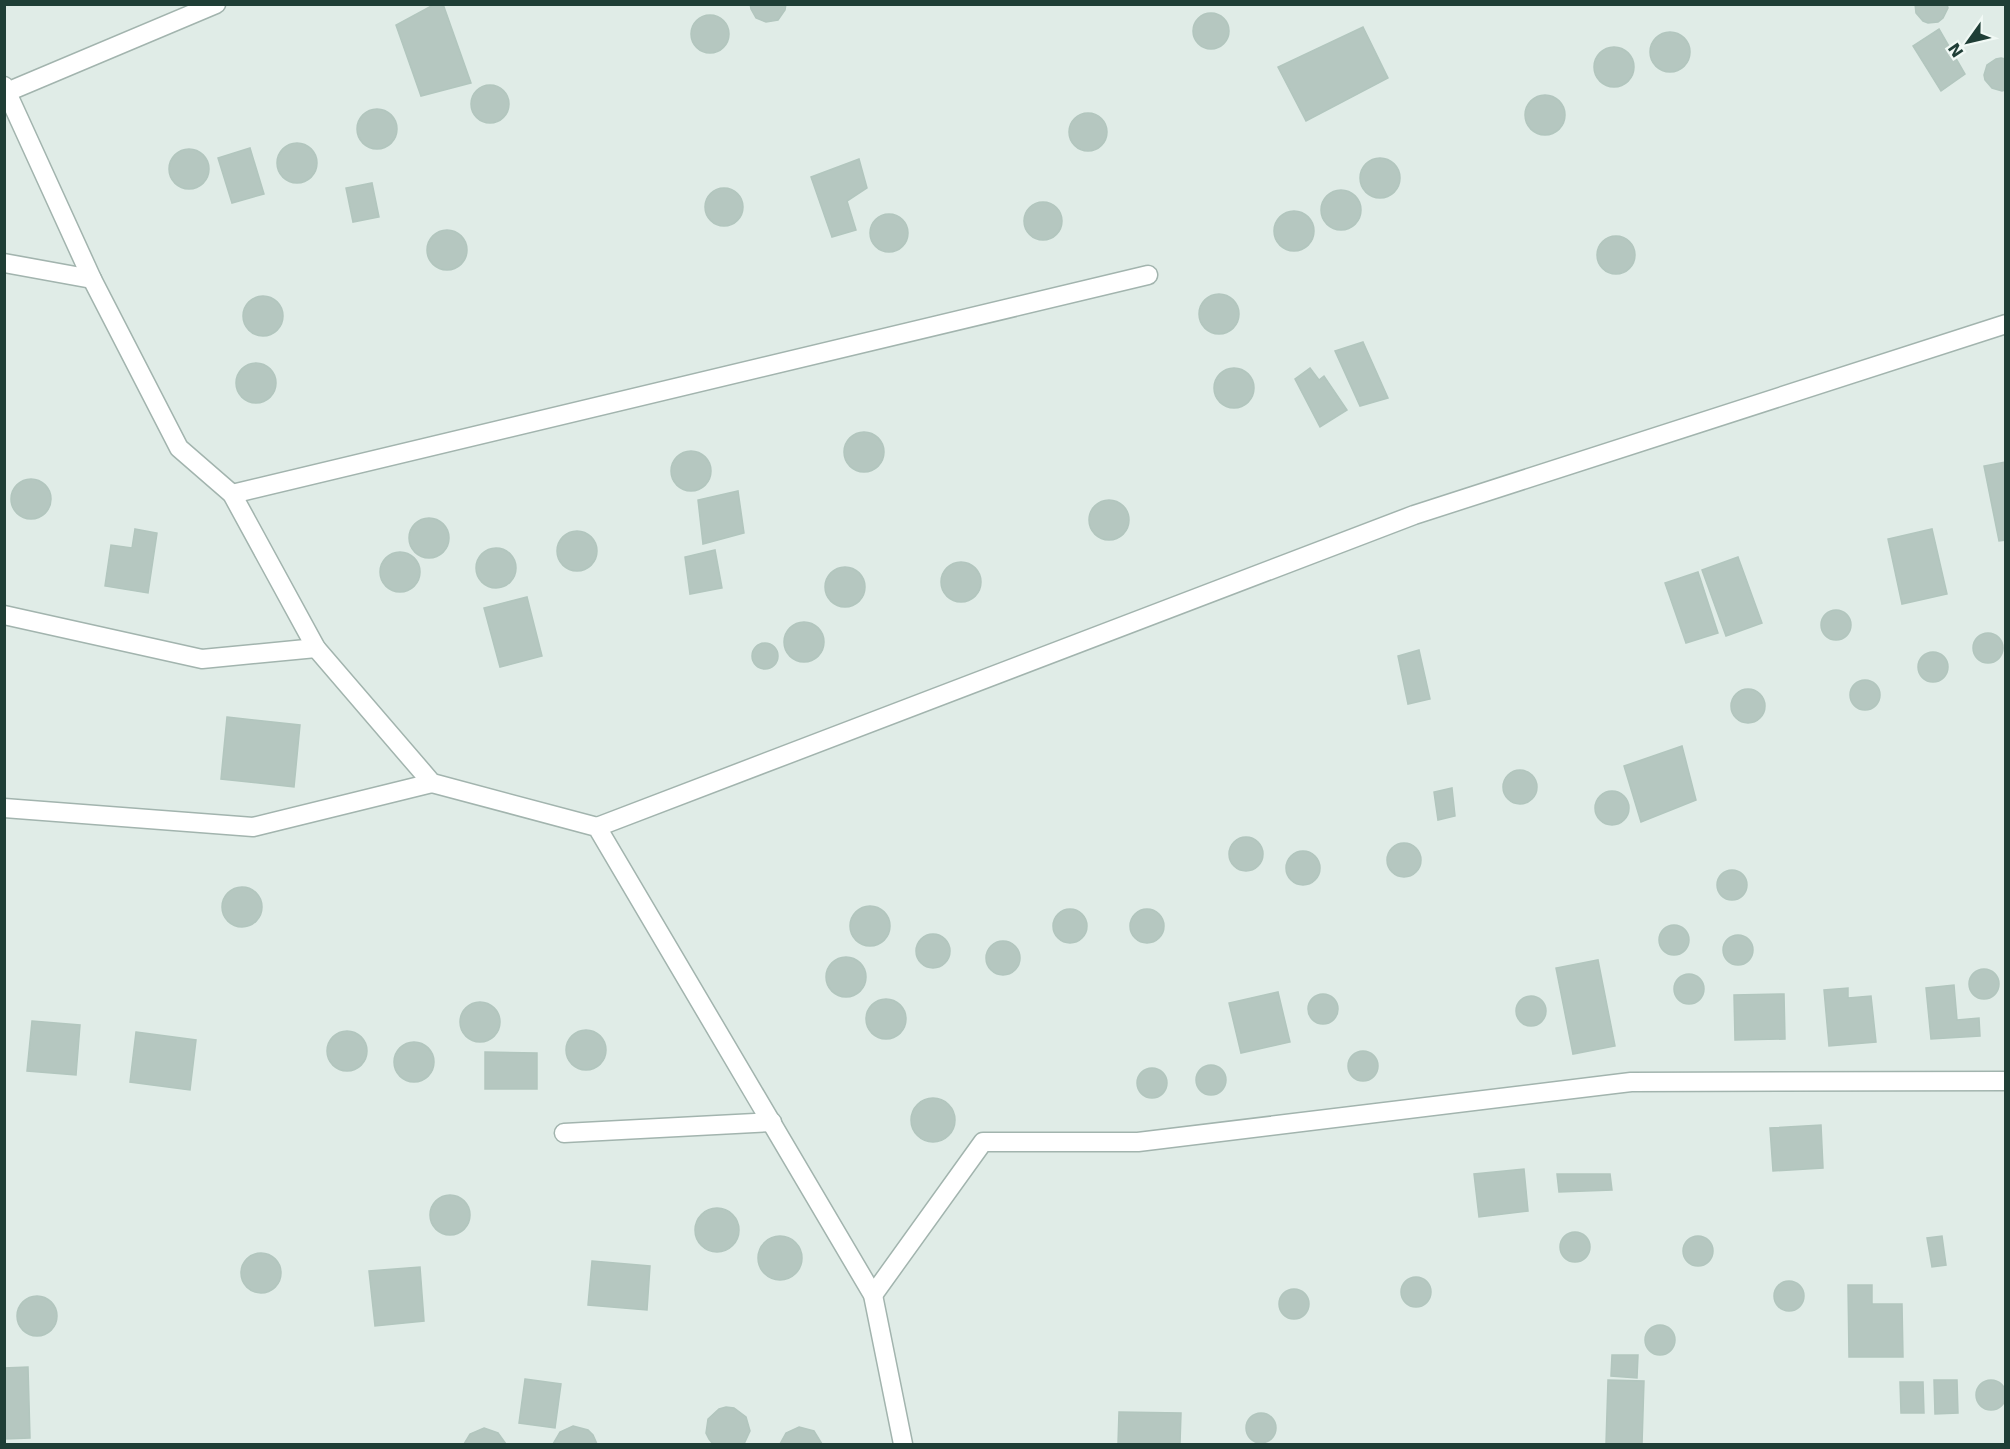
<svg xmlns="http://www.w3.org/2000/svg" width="2010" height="1449" font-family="'DejaVu Sans',sans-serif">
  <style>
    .building { fill: #b5c7c0; stroke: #b2c6be; stroke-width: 1.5 }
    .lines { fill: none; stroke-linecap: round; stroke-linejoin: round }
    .minor-casing { stroke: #a2b4ae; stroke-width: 21 }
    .minor { stroke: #fff; stroke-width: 18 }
  </style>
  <rect width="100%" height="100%" fill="#e0ece7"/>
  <g class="building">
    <path d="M435 4H443L471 83 421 96 396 25Z"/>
    <path d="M750 4H786L785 10 778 20 766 22 756 18 751 9Z"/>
    <path d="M1915 4H1947L1948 8 1943 18 1938 22 1928 23 1923 21 1916 13Z"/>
    <circle cx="1211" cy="31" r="18"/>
    <circle cx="710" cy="34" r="19"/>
    <path d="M1363 27 1388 78 1306 121 1278 67Z"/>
    <path d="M1939 29 1965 74 1941 91 1913 46Z"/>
    <circle cx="1670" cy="52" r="20"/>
    <circle cx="1614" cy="67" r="20"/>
    <path d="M2001 58 2006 59V90L2002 91 1992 88 1985 80 1984 75 1987 65 1996 59Z"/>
    <circle cx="490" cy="104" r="19"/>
    <circle cx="1545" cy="115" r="20"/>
    <circle cx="377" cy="129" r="20"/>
    <circle cx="1088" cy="132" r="19"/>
    <circle cx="297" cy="163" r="20"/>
    <path d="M250 148 264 194 232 203 218 158Z"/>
    <circle cx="189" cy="169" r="20"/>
    <circle cx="1380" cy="178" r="20"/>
    <path d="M859 159 867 188 847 201 856 230 832 237 811 177Z"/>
    <path d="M372 183 379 217 353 222 346 188Z"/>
    <circle cx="724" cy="207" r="19"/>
    <circle cx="1341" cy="210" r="20"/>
    <circle cx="1043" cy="221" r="19"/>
    <circle cx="1294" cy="231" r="20"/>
    <circle cx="889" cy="233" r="19"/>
    <circle cx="447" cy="250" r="20"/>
    <circle cx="1616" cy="255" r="19"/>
    <circle cx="1219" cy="314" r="20"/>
    <circle cx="263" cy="316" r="20"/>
    <path d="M1363 342 1388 398 1360 406 1335 351Z"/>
    <circle cx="256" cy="383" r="20"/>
    <circle cx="1234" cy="388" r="20"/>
    <path d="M1310 368 1319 380 1324 376 1347 410 1320 427 1295 379Z"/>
    <circle cx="864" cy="452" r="20"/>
    <circle cx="691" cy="471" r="20"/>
    <path d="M2006 462V540L1999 541 1984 466Z"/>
    <circle cx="31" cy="499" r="20"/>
    <path d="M738 491 744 533 703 544 698 500Z"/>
    <circle cx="1109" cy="520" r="20"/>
    <circle cx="429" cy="538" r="20"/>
    <path d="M135 529 157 533 148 593 105 586 111 545 132 548Z"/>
    <path d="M1932 529 1947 594 1902 604 1888 539Z"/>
    <circle cx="577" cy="551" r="20"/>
    <circle cx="496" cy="568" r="20"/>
    <path d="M715 550 722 588 690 594 685 557Z"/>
    <circle cx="400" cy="572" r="20"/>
    <path d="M1738 557 1762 623 1726 636 1702 570Z"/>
    <circle cx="961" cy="582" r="20"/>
    <circle cx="845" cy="587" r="20"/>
    <path d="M1698 572 1718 633 1686 643 1665 583Z"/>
    <path d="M527 597 542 656 500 667 484 608Z"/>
    <circle cx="1836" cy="625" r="15"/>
    <circle cx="804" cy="642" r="20"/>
    <circle cx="1988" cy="648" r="15"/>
    <circle cx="765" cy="656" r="13"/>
    <path d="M1419 650 1430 699 1408 704 1398 656Z"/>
    <circle cx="1933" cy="667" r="15"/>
    <circle cx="1865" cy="695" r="15"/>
    <circle cx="1748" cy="706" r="17"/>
    <path d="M227 717 300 725 294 787 221 779Z"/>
    <path d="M1682 746 1696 800 1641 822 1624 766Z"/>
    <circle cx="1520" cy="787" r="17"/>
    <path d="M1452 788 1455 816 1438 820 1434 792Z"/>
    <circle cx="1612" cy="808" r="17"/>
    <circle cx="1246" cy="854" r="17"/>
    <circle cx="1404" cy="860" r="17"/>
    <circle cx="1303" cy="868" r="17"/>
    <circle cx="1732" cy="885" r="15"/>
    <circle cx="242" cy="907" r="20"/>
    <circle cx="870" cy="926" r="20"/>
    <circle cx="1147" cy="926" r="17"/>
    <circle cx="1070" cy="926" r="17"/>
    <circle cx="1674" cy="940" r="15"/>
    <circle cx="933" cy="951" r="17"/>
    <circle cx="1738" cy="950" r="15"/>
    <circle cx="1003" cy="958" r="17"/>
    <circle cx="846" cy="977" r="20"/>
    <path d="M1598 960 1615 1046 1573 1054 1556 968Z"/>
    <circle cx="1984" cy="984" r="15"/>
    <circle cx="1689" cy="989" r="15"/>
    <path d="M1954 985 1957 1020 1979 1018 1980 1036 1931 1039 1926 988Z"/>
    <path d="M1848 988V998L1871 996 1876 1042 1829 1046 1824 990Z"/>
    <path d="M1278 992 1290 1042 1241 1053 1229 1003Z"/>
    <circle cx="1323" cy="1009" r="15"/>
    <path d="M1784 994 1785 1039 1735 1040 1734 995Z"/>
    <circle cx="1531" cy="1011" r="15"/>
    <circle cx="886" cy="1019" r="20"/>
    <circle cx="480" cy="1022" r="20"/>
    <path d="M32 1021 80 1025 76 1075 27 1071Z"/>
    <circle cx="586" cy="1050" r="20"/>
    <circle cx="347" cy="1051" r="20"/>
    <path d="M136 1032 196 1040 190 1090 130 1082Z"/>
    <circle cx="414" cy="1062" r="20"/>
    <circle cx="1363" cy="1066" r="15"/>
    <path d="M485 1052 537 1053V1089H485Z"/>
    <circle cx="1211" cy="1080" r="15"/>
    <circle cx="1152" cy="1083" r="15"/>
    <circle cx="933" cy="1120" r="22"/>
    <path d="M1821 1125 1823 1168 1773 1171 1770 1128Z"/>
    <path d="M1524 1169 1528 1211 1479 1217 1474 1174Z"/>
    <path d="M1557 1174H1610L1612 1190 1559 1192Z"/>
    <circle cx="450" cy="1215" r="20"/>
    <circle cx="717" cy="1230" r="22"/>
    <circle cx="1575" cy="1247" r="15"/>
    <circle cx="1698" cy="1251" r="15"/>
    <path d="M1942 1236 1946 1265 1932 1267 1927 1238Z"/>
    <circle cx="780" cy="1258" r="22"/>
    <circle cx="261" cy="1273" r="20"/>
    <path d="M592 1261 650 1266 647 1310 588 1305Z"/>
    <path d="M420 1267 424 1321 375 1326 369 1271Z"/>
    <circle cx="1416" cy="1292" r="15"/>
    <circle cx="1789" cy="1296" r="15"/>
    <path d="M1848 1285H1872V1304H1902L1903 1357H1849Z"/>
    <circle cx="1294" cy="1304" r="15"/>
    <circle cx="37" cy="1316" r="20"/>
    <circle cx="1660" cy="1340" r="15"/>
    <path d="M1612 1355H1638L1637 1378 1611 1376Z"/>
    <path d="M28 1367 30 1438 4 1439V1368Z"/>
    <path d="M525 1379 561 1384 555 1428 519 1423Z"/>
    <circle cx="1991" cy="1395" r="15"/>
    <path d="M1608 1380 1644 1381 1642 1444H1606Z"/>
    <path d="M1934 1380H1957L1958 1413 1935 1414Z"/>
    <path d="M1900 1382H1923L1924 1413H1901Z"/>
    <path d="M726 1407 734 1408 746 1417 750 1431 744 1444H713L709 1439 706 1433 708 1419 719 1409Z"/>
    <path d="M1119 1412 1181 1413 1180 1444H1118Z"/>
    <circle cx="1261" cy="1428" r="15"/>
    <path d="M573 1426 588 1430 593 1435 597 1444H553L560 1432Z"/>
    <path d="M799 1427 814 1431 822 1444H780L786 1433Z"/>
    <path d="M484 1428 498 1433 506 1444H464L470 1434Z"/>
  </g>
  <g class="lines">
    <defs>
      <g id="minor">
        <path d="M4 86 92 279 179 448 232 494 316 648 432 783 597 827 873 1295 903 1444"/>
        <path d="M7 92 216 4"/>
        <path d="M4 263 92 279"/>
        <path d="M232 494 1148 275"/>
        <path d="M4 615 202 659 316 648"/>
        <path d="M4 808 253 827 432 783"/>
        <path d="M597 827 1414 515 2006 324"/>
        <path d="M564 1133 772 1122"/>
        <path d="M873 1295 983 1142H1138L1631 1082 2006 1081"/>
      </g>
    </defs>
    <use href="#minor" class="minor-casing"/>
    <use href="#minor" class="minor"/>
  </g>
  <rect width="2010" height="1449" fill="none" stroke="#1f3e36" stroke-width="12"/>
  <g transform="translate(1968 42) rotate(236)" stroke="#f1f9f5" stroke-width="4.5" paint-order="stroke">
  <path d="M0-4.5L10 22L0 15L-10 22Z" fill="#1f3e36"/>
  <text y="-9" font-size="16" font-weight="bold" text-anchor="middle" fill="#1f3e36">N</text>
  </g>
</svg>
